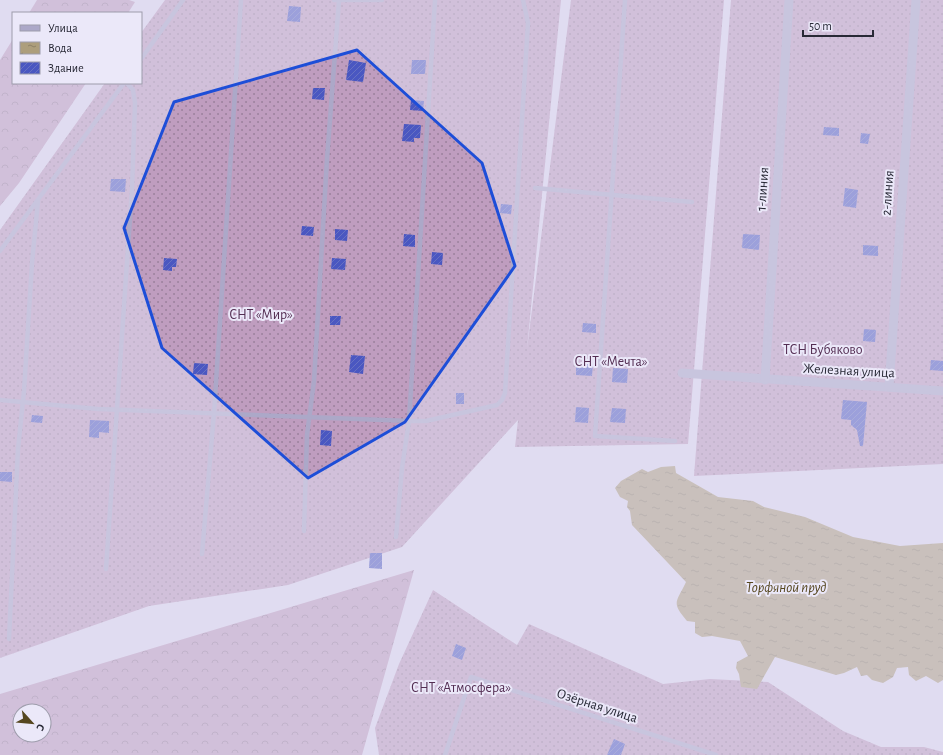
<svg xmlns="http://www.w3.org/2000/svg" width="943" height="755" font-family="'Alegreya Sans',sans-serif">
  <style>
    .forest { fill: url(#forest-crowns); fill-rule: evenodd }
    .garden { fill: url(#garden-dots) }
    .water { fill: url(#water-ripples) }
    .building { fill: url(#building-hatch) }
    .lines { fill: none; stroke-linecap: round; stroke-linejoin: round }
    .service { stroke: #aca8c8; stroke-width: 4.5 }
    .minor { stroke: #aca8c8; stroke-width: 9 }
    .marked { fill: none; stroke: #1d4ed8; stroke-width: 3; stroke-linejoin: round }
    .labels { text-anchor: middle; dominant-baseline: central; stroke-width: 4; stroke-linejoin: round; paint-order: stroke }
    .street-label { font-size: 14px; fill: #282936; stroke: #ebe8f9 }
    .park-label { font-size: 14px; fill: #532d52; stroke: #ebe8f9 }
    .water-label { font-size: 15px; font-style: italic; fill: #55461f; stroke: #ebe8f9 }
  </style>
  <defs>
    <pattern id="forest-crowns" width="20" height="18" patternUnits="userSpaceOnUse"><rect width="20" height="18" fill="#bf9dbf"/><path d="M2 6a3 3 0 1 1 6 0M12 15a3 3 0 1 1 6 0" fill="none" stroke="#9b809c"/></pattern>
    <pattern id="garden-dots" width="8" height="8" patternUnits="userSpaceOnUse"><rect width="8" height="8" fill="#bf9dbf"/><path d="M2 2h.1M6 6h.1" fill="none" stroke="#9b809c" stroke-width="1.8" stroke-linecap="round"/></pattern>
    <pattern id="water-ripples" width="26" height="14" patternUnits="userSpaceOnUse"><rect width="26" height="14" fill="#ad9e7c"/><path d="M2 4q2-2 4 0t4 0M15 11q2-2 4 0t4 0" fill="none" stroke="#8d8166"/></pattern>
    <pattern id="building-hatch" width="6" height="6" patternUnits="userSpaceOnUse"><rect width="6" height="6" fill="#4a57c1"/><path d="M-1 1l2-2M0 6l6-6M5 7l2-2" fill="none" stroke="#6771c2"/></pattern>
  </defs>
  <rect width="100%" height="100%" fill="#e0dcf1"/>
  <g class="forest">
    <path d="M37 0H129L135 2 128 13H29Z"/>
    <path d="M13 39V83H86L19 183 0 206V60Z"/>
    <path d="M414 570 362 755H0V694ZM20 711H44V735H20Z"/>
  </g>
  <g class="garden">
    <path d="M165 0H561L527 349 571 0H724L688 444 515 447 518 420 402 547 288 585 149 606 0 658V230L105 83H141V33Z"/>
    <path d="M731 0H943V464L694 476Z"/>
    <path d="M433 590 517 645 529 624 663 684 710 679 768 682 843 731 881 747H924L943 752V755H379L375 728 399 664Z"/>
  </g>
  <path class="water" d="M675 466 676 473 718 497 753 501 764 507 805 517 853 537 900 546 943 543V680L938 683 926 676 916 681 909 675 908 667 897 668 893 677 883 683 872 680 867 675 861 676 857 667 844 673 836 675 775 657 757 689 741 687 739 674 736 668 737 662 748 656 740 641 712 636 702 637 695 633V622L687 621C671 602 676 603 686 582L632 525 630 511 627 507 628 501 620 497 615 488 621 481 642 469 648 472 661 467Z"/>
  <g class="building">
    <path d="M289 6 301 7 300 22 287 21Z"/>
    <path d="M349 60 366 63 363 82 346 80Z"/>
    <path d="M412 60H426L425 74H411Z"/>
    <path d="M313 88H325L324 100 312 99Z"/>
    <path d="M411 100 424 101 423 111 410 110Z"/>
    <path d="M404 124 421 125 420 138H414V142L402 141Z"/>
    <path d="M824 127 839 128V136L823 135Z"/>
    <path d="M861 133 870 134 868 144 860 143Z"/>
    <path d="M111 179H126L125 192 110 191Z"/>
    <path d="M845 188 858 190 856 208 843 206Z"/>
    <path d="M501 204 512 205 511 214 500 213Z"/>
    <path d="M302 226 314 227 313 236 301 235Z"/>
    <path d="M335 229 348 230 347 241 335 240Z"/>
    <path d="M404 234 415 235V247L403 246Z"/>
    <path d="M743 234 760 235 759 250 742 248Z"/>
    <path d="M863 245 878 246V256L863 255Z"/>
    <path d="M432 252 443 253 442 265 431 264Z"/>
    <path d="M164 258 177 259 176 267H172V271L163 270Z"/>
    <path d="M332 258 346 259 345 270 331 269Z"/>
    <path d="M330 316H341L340 325H330Z"/>
    <path d="M583 323 596 324V333L582 332Z"/>
    <path d="M864 329 876 330 875 342 863 341Z"/>
    <path d="M351 355 365 356 363 374 349 372Z"/>
    <path d="M931 360 943 361V371L930 370Z"/>
    <path d="M194 363 208 364 207 375 193 374Z"/>
    <path d="M576 363 593 364 592 376 576 375Z"/>
    <path d="M613 368 628 369 627 383 612 382Z"/>
    <rect x="456" y="393" width="8" height="11"/>
    <path d="M843 400 867 402 863 446H860L857 430 851 425V420L841 419Z"/>
    <path d="M576 407 589 408 588 423 575 422Z"/>
    <path d="M612 408 626 409 625 423 610 422Z"/>
    <path d="M32 415 43 416 42 423 31 422Z"/>
    <path d="M90 420 109 421V433L99 432V438L89 437Z"/>
    <path d="M321 430 332 431 331 446 320 445Z"/>
    <path d="M0 472H12V482L0 481Z"/>
    <path d="M370 553H382V569L369 568Z"/>
    <path d="M456 644 466 648 462 660 452 656Z"/>
    <path d="M614 739 625 744 621 755H607Z"/>
  </g>
  <g class="lines">
    <g class="service">
      <path d="M334 0H382"/>
      <path d="M625 0 595 436 675 441"/>
      <path d="M141 59 183 0"/>
      <path d="M535 188 692 202"/>
      <path d="M0 251 124 83"/>
      <path d="M0 400 98 409 409 421H426L497 405 502 400 505 393 528 23 523 0"/>
      <path d="M304 531 307 435 314 381 327 159 339 0"/>
      <path d="M396 537 402 468 409 421 435 0"/>
      <path d="M202 554 214 413 241 0"/>
      <path d="M106 569 132 189 135 103 133 90 127 83"/>
      <path d="M9 639 18 449 24 391 32 263 38 201"/>
      <path d="M445 755 471 677 716 755"/>
    </g>
    <g class="minor">
      <path d="M682 373 943 391"/>
      <path d="M765 380 789 0"/>
      <path d="M889 387 916 0"/>
    </g>
  </g>
  <path d="M0 0H943V755H0ZM357 50 482 163 515 266 405 422 308 478 162 348 124 228 174 102Z" fill="#e0dcf1" fill-opacity=".55" fill-rule="evenodd"/>
  <path class="marked" d="M357 50 482 163 515 266 405 422 308 478 162 348 124 228 174 102Z"/>
  <g class="labels">
    <g class="street-label">
      <text transform="translate(763 189) rotate(-86)">1-линия</text>
      <text transform="translate(888 193) rotate(-86)">2-линия</text>
      <text transform="translate(849 371) rotate(3)">Железная улица</text>
      <text transform="translate(597 706) rotate(18)">Озёрная улица</text>
    </g>
    <g class="park-label">
      <text x="261" y="315">СНТ «Мир»</text>
      <text x="823" y="350">ТСН Бубяково</text>
      <text x="611" y="362">СНТ «Мечта»</text>
      <text x="461" y="688">СНТ «Атмосфера»</text>
    </g>
    <g class="water-label">
      <text x="786" y="587">Торфяной пруд</text>
    </g>
  </g>
  <rect x="12" y="12" width="130" height="72" fill="#ebe8f9" stroke="#9d9cab"/>
  <rect x="20" y="25" width="20" height="6" fill="#aca8c8" stroke="#9d9cab"/>
  <text x="48" y="32" font-size="12" fill="#282936">Улица</text>
  <rect x="20" y="42" width="20" height="12" fill="url(#water-ripples)" stroke="#9d9cab"/>
  <text x="48" y="52" font-size="12" fill="#282936">Вода</text>
  <rect x="20" y="62" width="20" height="12" fill="url(#building-hatch)" stroke="#9d9cab"/>
  <text x="48" y="72" font-size="12" fill="#282936">Здание</text>
  <g transform="translate(32 723) rotate(117)"><circle r="19" fill="#ebe8f9" stroke="#9d9cab"/>
  <path d="M0-3L7 15L0 10L-7 15Z" fill="#55461f"/>
  <text y="-6" font-size="11" font-weight="bold" text-anchor="middle" fill="#282936">С</text>
  </g>
  <path d="M803 30v6h70v-6" fill="none" stroke="#282936" stroke-width="2"/>
  <text x="809" y="30" font-size="12" fill="#282936" stroke="#ebe8f9" stroke-width="3" paint-order="stroke">50 m</text>
</svg>
